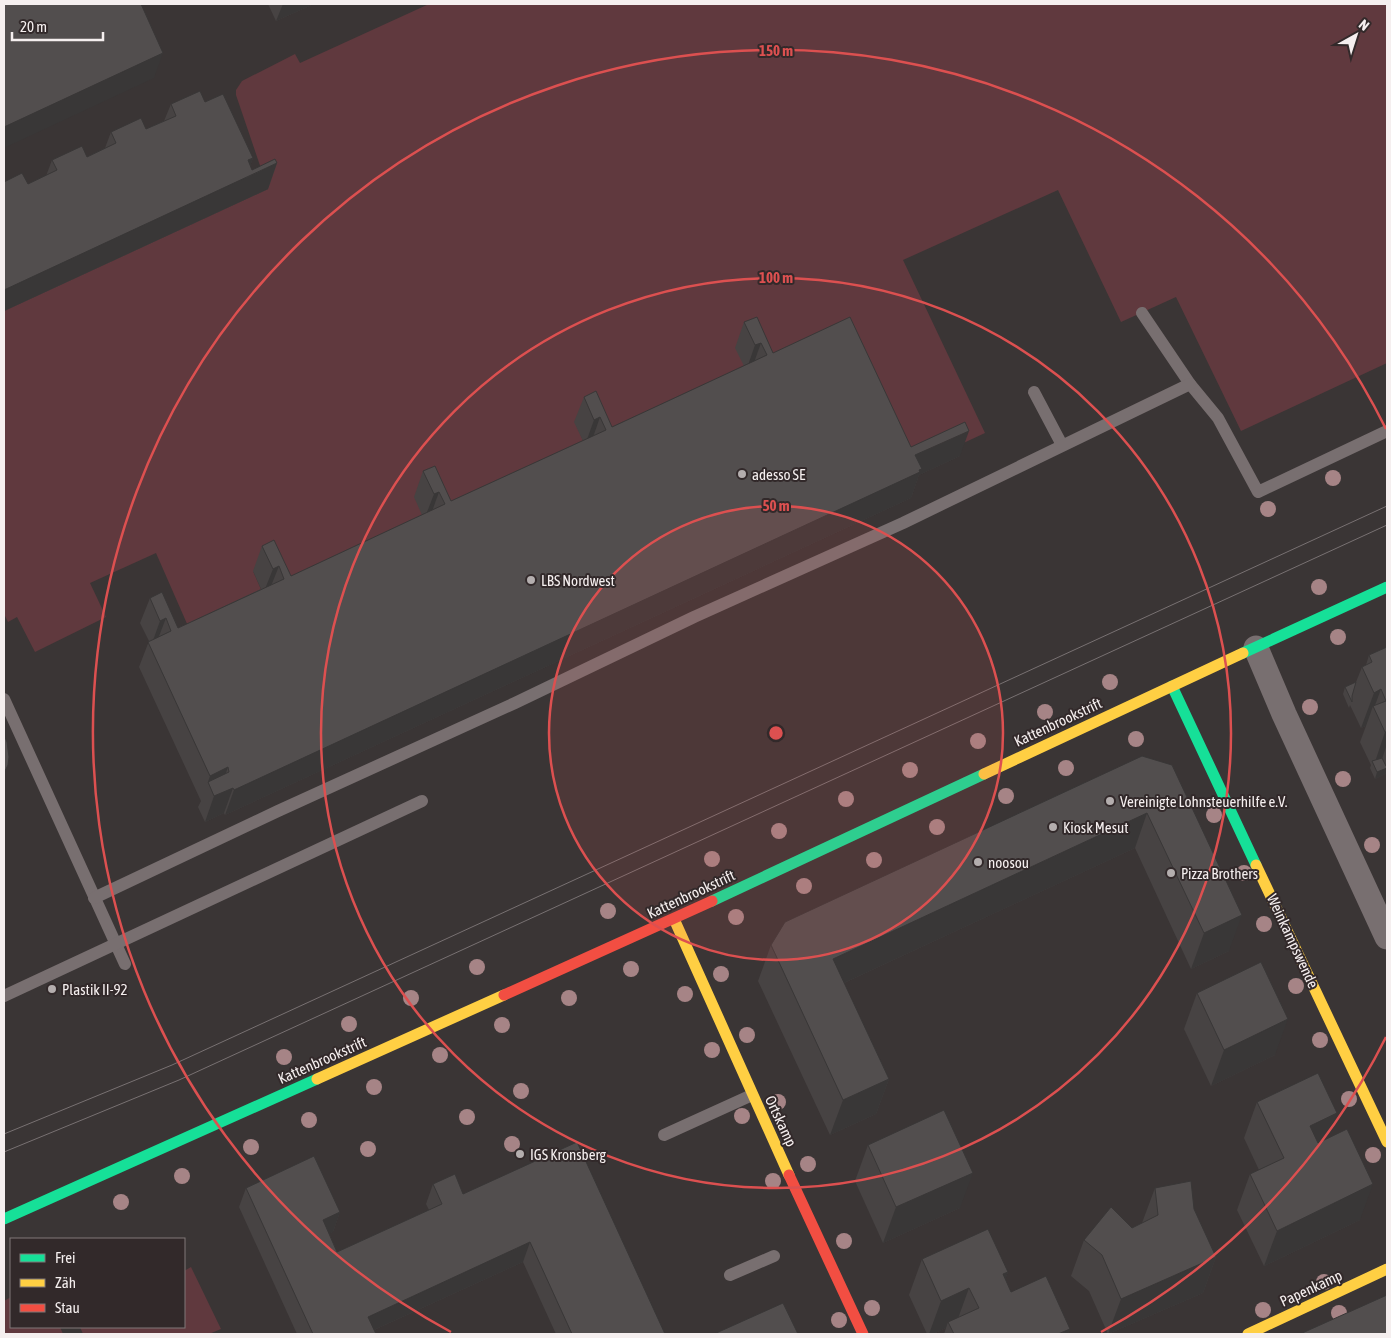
<svg xmlns="http://www.w3.org/2000/svg" width="1391" height="1338" font-family="'Asap Condensed',sans-serif">
  <style>
    .green { fill: #60393e }
    .lines { fill: none; stroke-linecap: round; stroke-linejoin: round }
    .lane { stroke: #786f70; stroke-width: 12 }
    .street { stroke: #786f70; stroke-width: 25 }
    .fast { stroke: #16e098; stroke-width: 11 }
    .slow { stroke: #ffcf43; stroke-width: 11 }
    .jam { stroke: #f24e42; stroke-width: 11 }
    .tram { stroke: #787172; stroke-width: 1 }
    .tree { fill: #a68486 }
    .wall { fill: #474343 }
    .shaded-wall { fill: #393737 }
    .building { fill: #524e4e; stroke: #393737 }
    .ring { fill: none; stroke: #dc5050; stroke-width: 2.5 }
    .poi-dot { fill: #b4aeae; stroke: #32292a; stroke-width: 2 }
    .labels { text-anchor: middle; dominant-baseline: central; stroke-width: 4; stroke-linejoin: round; paint-order: stroke }
    .poi-label { font-size: 15px; fill: #f5efef; stroke: #32292a; text-anchor: start }
    .street-label { font-size: 15px; fill: #f5efef; stroke: #32292a }
    .centre { fill: #dc5050; stroke: #32292a; stroke-width: 2.5 }
    .ring-label { font-size: 15px; text-anchor: middle; font-weight: bold; fill: #dc5050; stroke: #32292a; stroke-width: 4; stroke-linejoin: round; paint-order: stroke }
  </style>
  <rect width="100%" height="100%" fill="#3a3535"/>
  <g class="green">
    <path d="M429 4H1387V363L1241 431 1176 297 1121 322 1058 190 903 260 985 433 901 472 746 370 603 453 575 422 585 445 424 519 281 601 253 571 263 594 195 642 156 553 90 583 106 617 35 652 17 617 8 622 4 614V311L268 189 236 95V90L242 81 295 54 300 63Z"/>
    <path d="M191 1267 221 1329 209 1334H83L80 1327H184V1271Z"/>
    <path d="M11 1297V1327H60L63 1334H4V1301Z"/>
  </g>
  <g class="lines">
    <g class="lane">
      <path d="M1142 313 1190 384 1218 418 1258 492 1387 431"/>
      <path d="M1034 392 1062 445"/>
      <path d="M4 699 125 964"/>
      <path d="M94 898 278 811 515 703 694 617 903 523 1190 384"/>
      <path d="M4 996 422 801"/>
      <path d="M664 1135 752 1095"/>
      <path d="M730 1275 774 1256"/>
    </g>
    <path class="street" d="M1256 648 1284 714 1387 937"/>
    <g class="fast">
      <path d="M1243 653 1387 587"/>
      <path d="M1172 686 1256 865"/>
      <path d="M712 901 984 774"/>
      <path d="M4 1219 317 1079"/>
    </g>
    <g class="slow">
      <path d="M984 774 1243 653"/>
      <path d="M1256 865 1387 1142"/>
      <path d="M674 919 789 1175"/>
      <path d="M317 1079 504 995"/>
      <path d="M1248 1334 1387 1269"/>
    </g>
    <g class="jam">
      <path d="M504 995 712 901"/>
      <path d="M789 1175 863 1334"/>
    </g>
    <g class="tram">
      <path d="M4 1134 172 1065 1387 506"/>
      <path d="M4 1152 179 1080 1387 525"/>
    </g>
  </g>
  <g class="tree">
    <circle cx="1333" cy="478" r="8"/>
    <circle cx="1268" cy="509" r="8"/>
    <circle cx="1319" cy="587" r="8"/>
    <circle cx="1338" cy="637" r="8"/>
    <circle cx="1110" cy="682" r="8"/>
    <circle cx="1310" cy="707" r="8"/>
    <circle cx="1045" cy="712" r="8"/>
    <circle cx="1136" cy="739" r="8"/>
    <circle cx="978" cy="741" r="8"/>
    <circle cx="1066" cy="768" r="8"/>
    <circle cx="910" cy="770" r="8"/>
    <circle cx="1343" cy="779" r="8"/>
    <circle cx="1006" cy="796" r="8"/>
    <circle cx="846" cy="799" r="8"/>
    <circle cx="1214" cy="815" r="8"/>
    <circle cx="937" cy="827" r="8"/>
    <circle cx="779" cy="831" r="8"/>
    <circle cx="1372" cy="845" r="8"/>
    <circle cx="712" cy="859" r="8"/>
    <circle cx="874" cy="860" r="8"/>
    <circle cx="1244" cy="873" r="8"/>
    <circle cx="804" cy="886" r="8"/>
    <circle cx="608" cy="911" r="8"/>
    <circle cx="736" cy="917" r="8"/>
    <circle cx="1264" cy="924" r="8"/>
    <circle cx="477" cy="967" r="8"/>
    <circle cx="631" cy="969" r="8"/>
    <circle cx="721" cy="974" r="8"/>
    <circle cx="1296" cy="986" r="8"/>
    <circle cx="685" cy="994" r="8"/>
    <circle cx="411" cy="998" r="8"/>
    <circle cx="569" cy="998" r="8"/>
    <circle cx="349" cy="1024" r="8"/>
    <circle cx="502" cy="1025" r="8"/>
    <circle cx="747" cy="1035" r="8"/>
    <circle cx="1320" cy="1040" r="8"/>
    <circle cx="712" cy="1050" r="8"/>
    <circle cx="440" cy="1055" r="8"/>
    <circle cx="284" cy="1057" r="8"/>
    <circle cx="374" cy="1087" r="8"/>
    <circle cx="521" cy="1091" r="8"/>
    <circle cx="1349" cy="1099" r="8"/>
    <circle cx="778" cy="1102" r="8"/>
    <circle cx="742" cy="1116" r="8"/>
    <circle cx="467" cy="1117" r="8"/>
    <circle cx="309" cy="1120" r="8"/>
    <circle cx="512" cy="1144" r="8"/>
    <circle cx="251" cy="1147" r="8"/>
    <circle cx="368" cy="1149" r="8"/>
    <circle cx="1373" cy="1155" r="8"/>
    <circle cx="808" cy="1164" r="8"/>
    <circle cx="182" cy="1176" r="8"/>
    <circle cx="773" cy="1181" r="8"/>
    <circle cx="121" cy="1202" r="8"/>
    <circle cx="844" cy="1241" r="8"/>
    <circle cx="1324" cy="1282" r="8"/>
    <circle cx="872" cy="1308" r="8"/>
    <circle cx="1263" cy="1310" r="8"/>
    <circle cx="1339" cy="1313" r="8"/>
    <circle cx="839" cy="1320" r="8"/>
  </g>
  <g class="wall">
    <path d="M268 4H314L276 21Z"/>
    <path d="M205 102 253 158 250 166 252 170 277 163 268 189 4 311V182L28 184 46 176 52 160 87 157 105 148 111 132 146 129 164 121 171 104Z"/>
    <path d="M744 322 773 353 911 447 960 456 919 475 911 498 225 815 224 813 205 822 198 807 201 801 139 667 149 641 140 623 150 598 178 628 261 589 253 571 262 546 291 576 422 515 414 497 423 471 451 501 583 441 574 422 584 397 612 427 744 366 735 348Z"/>
    <path d="M1387 647V773L1375 779 1370 768 1371 765 1360 742 1366 726 1361 728 1350 705 1349 708 1343 694 1345 687 1356 682 1362 667 1366 665 1369 655Z"/>
    <path d="M1172 765 1229 951 1191 969 1135 848 844 983 889 1079 876 1114 830 1135 758 981 771 945Z"/>
    <path d="M1197 993 1275 1055 1211 1086 1184 1029Z"/>
    <path d="M1257 1102 1328 1138 1360 1220 1264 1266 1237 1210 1250 1174 1259 1170 1244 1138Z"/>
    <path d="M868 1145 960 1208 883 1243 855 1181Z"/>
    <path d="M433 1184 463 1194 665 1334H556L523 1262 374 1330 376 1334H297L239 1207 246 1188 340 1212 333 1232 329 1233 337 1252 429 1210 426 1204Z"/>
    <path d="M1155 1188 1216 1257 1203 1293 1108 1334 1089 1291 1071 1276 1084 1240 1132 1228 1142 1223Z"/>
    <path d="M922 1259 1008 1272 1005 1279 1011 1292 1070 1329 1068 1334H944L946 1328 933 1334H927L909 1295Z"/>
  </g>
  <g class="shaded-wall">
    <path d="M283 4H314L276 21Z"/>
    <path d="M163 53 154 78 4 148V127Z"/>
    <path d="M253 158 246 178 277 163 268 189 4 311V290Z"/>
    <path d="M761 343 752 368 746 371 755 345Z"/>
    <path d="M600 417 591 443 585 445 594 420Z"/>
    <path d="M969 431 960 456 919 475 911 498 225 815 234 790 915 455Z"/>
    <path d="M439 492 430 517 424 520 434 494Z"/>
    <path d="M279 566 269 591 263 594 273 569Z"/>
    <path d="M166 618 156 644 151 646 160 621Z"/>
    <path d="M1381 689 1374 708 1373 706 1366 726 1361 728 1374 693Z"/>
    <path d="M1385 732H1387V744L1380 765H1374Z"/>
    <path d="M1387 762V773L1375 779 1377 772 1385 769Z"/>
    <path d="M228 767 219 793 208 782 210 776Z"/>
    <path d="M233 788 224 813 205 822 214 796Z"/>
    <path d="M1147 813 1135 848 820 994 833 959Z"/>
    <path d="M1242 915 1229 951 1191 969 1204 933Z"/>
    <path d="M1288 1019 1275 1055 1211 1086 1224 1050Z"/>
    <path d="M889 1079 876 1114 830 1135 843 1100Z"/>
    <path d="M1337 1113 1324 1148 1297 1161 1310 1126Z"/>
    <path d="M973 1173 960 1208 883 1243 896 1207Z"/>
    <path d="M1373 1184 1360 1220 1264 1266 1277 1231Z"/>
    <path d="M340 1212 333 1232 315 1239 323 1220Z"/>
    <path d="M530 1242 523 1262 365 1334 368 1317Z"/>
    <path d="M1216 1257 1203 1293 1108 1334 1121 1299Z"/>
    <path d="M1008 1272 995 1307 1003 1274Z"/>
    <path d="M969 1288 956 1324 948 1322 946 1328 933 1334H929L941 1301Z"/>
    <path d="M1070 1329 1068 1334H1058Z"/>
  </g>
  <g class="building">
    <path d="M4 4H141L163 53 4 127Z"/>
    <path d="M200 91 205 102 223 94 253 158 248 160 252 170 275 159 277 163 4 290V182L22 173 28 184 57 170 52 160 82 146 87 157 116 143 111 132 141 118 146 129 176 116 171 104Z"/>
    <path d="M757 317 773 353 850 317 911 447 965 422 969 431 915 455 922 469 919 470 920 472 234 790 233 788 214 796 208 782 229 772 228 767 210 776 148 642 171 631 166 618 160 621 150 598 162 592 178 628 284 579 279 566 273 569 262 546 274 540 291 576 445 504 439 492 434 494 423 471 435 466 451 501 606 430 600 417 594 420 584 397 596 391 612 427 767 355 761 343 755 345 744 322Z"/>
    <path d="M1387 647V732H1385L1373 706 1386 701 1381 689 1374 693 1362 667 1372 662 1369 655Z"/>
    <path d="M1356 682 1352 696V702L1345 687Z"/>
    <path d="M4 735 7 742 9 757 8 765 4 773Z"/>
    <path d="M1142 756 1172 765 1242 915 1204 933 1147 813 833 959 889 1079 843 1100 771 945 785 922Z"/>
    <path d="M1382 758 1386 766H1387V768L1377 772 1372 761Z"/>
    <path d="M1261 962 1288 1019 1224 1050 1197 993Z"/>
    <path d="M1318 1073 1337 1113 1310 1126 1318 1143 1347 1129 1373 1184 1277 1231 1250 1174 1284 1158 1257 1102Z"/>
    <path d="M944 1110 973 1173 896 1207 868 1145Z"/>
    <path d="M577 1142 665 1334H572L530 1242 368 1317 376 1334H313L246 1188 314 1156 340 1212 323 1220 337 1252 442 1204 433 1184 455 1174 463 1194Z"/>
    <path d="M1191 1181 1194 1209 1216 1257 1121 1299 1102 1255 1084 1240 1111 1207 1132 1228 1158 1215 1155 1188Z"/>
    <path d="M988 1229 1008 1272 1003 1274 1011 1292 1046 1276 1070 1329 1058 1334H954L948 1322 979 1308 969 1288 941 1301 922 1259Z"/>
    <path d="M1387 1295V1334H1300Z"/>
    <path d="M783 1303 798 1334H714Z"/>
  </g>
  <circle cx="776" cy="733" r="227" fill="#dc5050" fill-opacity=".12"/>
  <g class="ring">
    <circle cx="776" cy="733" r="227"/>
    <circle cx="776" cy="733" r="455"/>
    <path d="M1386 1037A682 682 0 0 1 1101 1332M451 1332A682 682 0 1 1 1386 429"/>
  </g>
  <g class="poi-dot">
    <circle cx="742" cy="474" r="5"/>
    <circle cx="531" cy="580" r="5"/>
    <circle cx="1110" cy="801" r="5"/>
    <circle cx="1053" cy="827" r="5"/>
    <circle cx="978" cy="862" r="5"/>
    <circle cx="1171" cy="873" r="5"/>
    <circle cx="52" cy="989" r="5"/>
    <circle cx="520" cy="1154" r="5"/>
  </g>
  <g class="labels">
    <g class="poi-label">
      <text x="752" y="474">adesso SE</text>
      <text x="541" y="580">LBS Nordwest</text>
      <text x="1120" y="801">Vereinigte Lohnsteuerhilfe e.V.</text>
      <text x="1063" y="827">Kiosk Mesut</text>
      <text x="988" y="862">noosou</text>
      <text x="1181" y="873">Pizza Brothers</text>
      <text x="62" y="989">Plastik II-92</text>
      <text x="530" y="1154">IGS Kronsberg</text>
    </g>
    <g class="street-label">
      <text transform="translate(1058 722) rotate(-25)">Kattenbrookstrift</text>
      <text transform="translate(691 894) rotate(-25)">Kattenbrookstrift</text>
      <text transform="translate(1293 941) rotate(65)">Weinkampswende</text>
      <text transform="translate(322 1060) rotate(-24)">Kattenbrookstrift</text>
      <text transform="translate(781 1121) rotate(65)">Ortskamp</text>
      <text transform="translate(1311 1288) rotate(-25)">Papenkamp</text>
    </g>
  </g>
  <circle cx="776" cy="733" r="8" class="centre"/>
  <g class="ring-label">
    <text x="776" y="56">150 m</text>
    <text x="776" y="283">100 m</text>
    <text x="776" y="511">50 m</text>
  </g>
  <rect width="1391" height="1338" fill="none" stroke="#f5efef" stroke-width="10"/>
  <rect x="10" y="1238" width="175" height="90" fill="#32292a" stroke="#807879"/>
  <rect x="20" y="1254" width="25" height="8" fill="#16e098" stroke="#807879"/>
  <text x="55" y="1263" font-size="15" fill="#f5efef">Frei</text>
  <rect x="20" y="1279" width="25" height="8" fill="#ffcf43" stroke="#807879"/>
  <text x="55" y="1288" font-size="15" fill="#f5efef">Zäh</text>
  <rect x="20" y="1304" width="25" height="8" fill="#f24e42" stroke="#807879"/>
  <text x="55" y="1313" font-size="15" fill="#f5efef">Stau</text>
  <g transform="translate(1356 35) rotate(39)" stroke="#32292a" stroke-width="4" paint-order="stroke">
  <path d="M0-4L9 19L0 12L-9 19Z" fill="#f5efef"/>
  <text y="-8" font-size="14" font-weight="bold" text-anchor="middle" fill="#f5efef">N</text>
  </g>
  <path d="M12 32v8h91v-8" fill="none" stroke="#f5efef" stroke-width="2.5"/>
  <text x="20" y="32" font-size="15" fill="#f5efef" stroke="#32292a" stroke-width="4" paint-order="stroke">20 m</text>
</svg>
